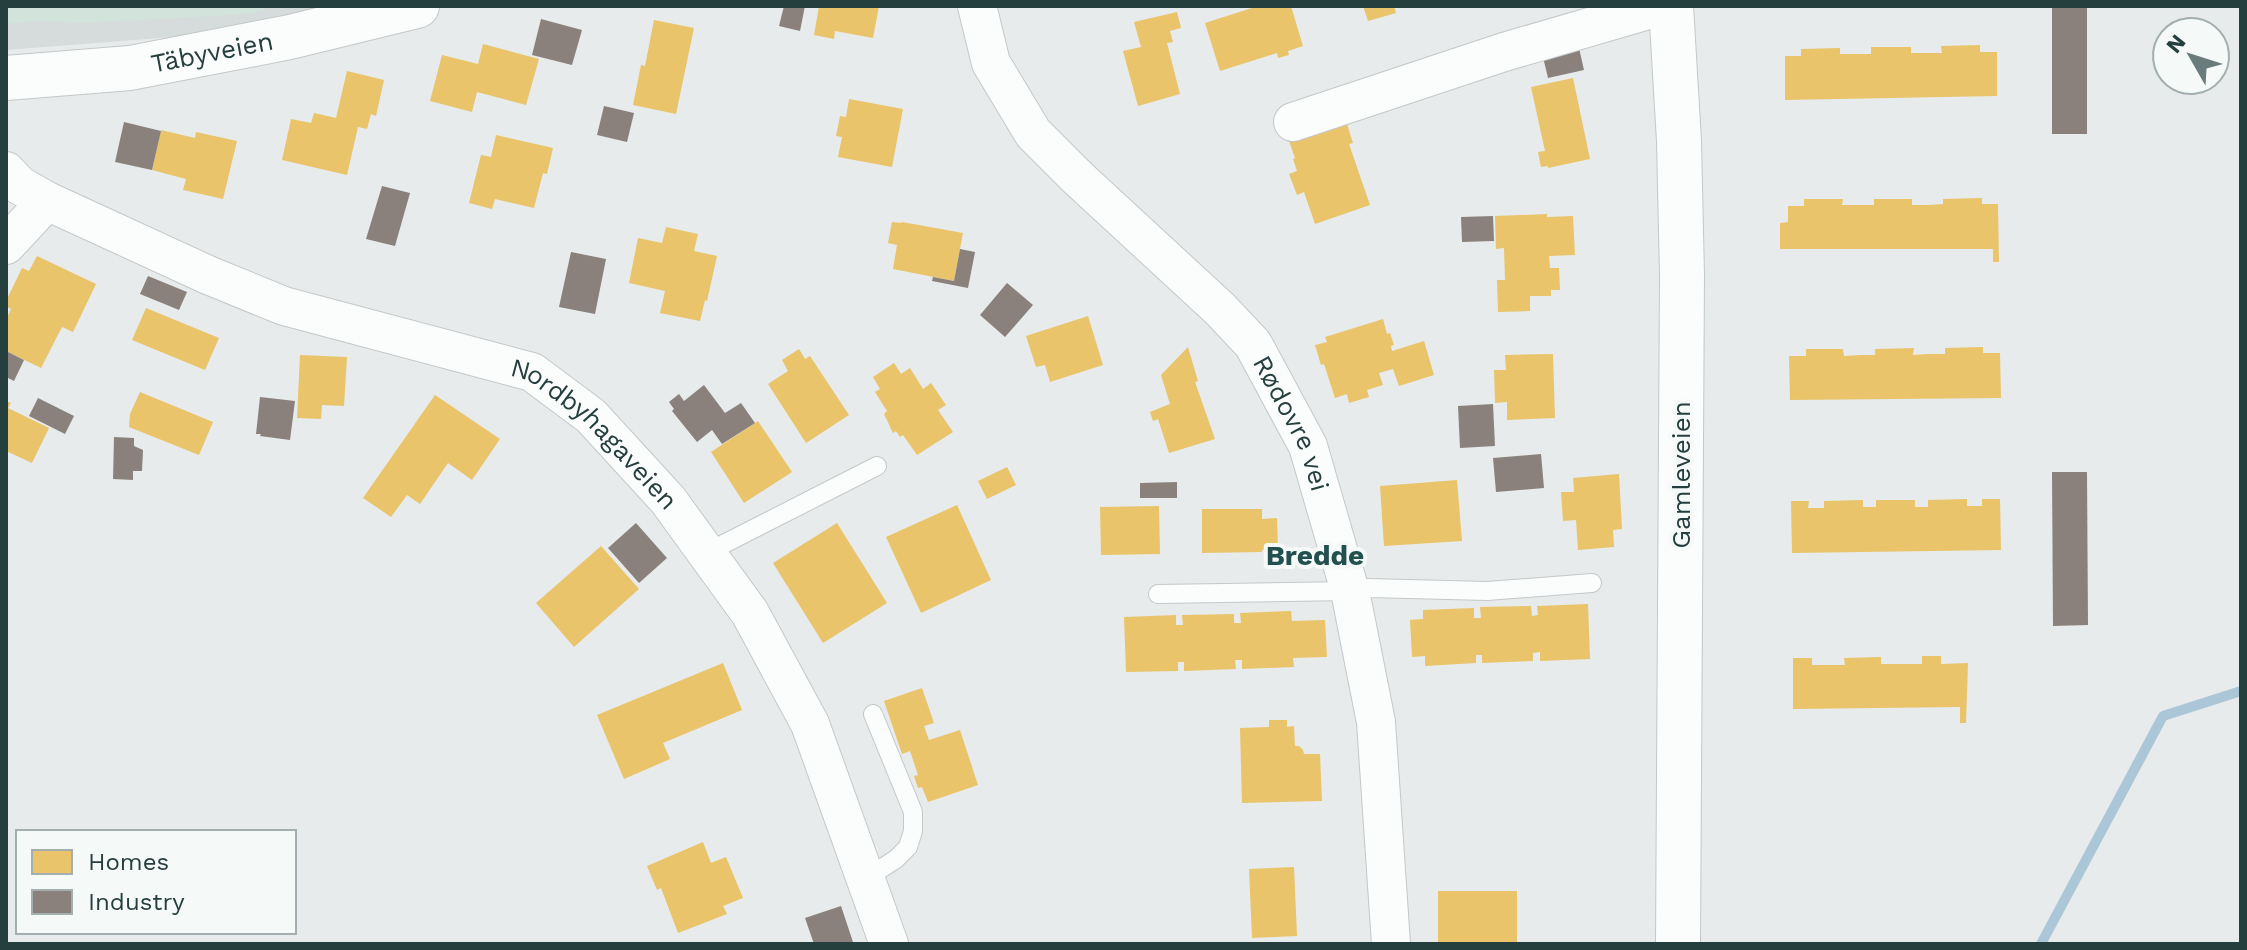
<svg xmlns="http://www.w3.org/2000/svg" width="2247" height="950" font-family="'Work Sans',sans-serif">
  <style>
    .built { fill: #d5dcdb }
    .green { fill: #d1e3db }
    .homes { fill: #e9c46a }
    .industry { fill: #8a817c }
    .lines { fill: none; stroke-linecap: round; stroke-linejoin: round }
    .stream { stroke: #aac6d7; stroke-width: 10 }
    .service-casing { stroke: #c4c8c8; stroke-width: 20 }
    .minor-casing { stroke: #c4c8c8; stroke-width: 40 }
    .tertiary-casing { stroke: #c4c8c8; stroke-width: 46 }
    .secondary-casing { stroke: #c3c9c8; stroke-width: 46 }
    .service { stroke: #fbfcfc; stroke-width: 18 }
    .minor { stroke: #fbfcfc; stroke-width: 38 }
    .tertiary { stroke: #fbfcfc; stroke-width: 44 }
    .secondary { stroke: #fbfcfc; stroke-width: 44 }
    .labels { text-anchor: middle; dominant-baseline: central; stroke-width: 8; stroke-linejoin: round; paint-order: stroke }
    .street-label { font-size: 26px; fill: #253e3e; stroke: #f5faf9 }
    .neighbourhood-label { font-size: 28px; font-weight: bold; fill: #21504f; stroke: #f5faf9 }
  </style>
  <rect width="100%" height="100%" fill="#e7ebeb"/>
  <path class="built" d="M6 6H327L238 32 6 50Z"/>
  <path class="green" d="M6 6H277L249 14 85 23 35 21 6 24Z"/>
  <g class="homes">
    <path d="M819 6H879L873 38 835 31 834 39 814 35Z"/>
    <path d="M1258 6H1291L1303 46 1288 51 1289 55 1278 58 1277 53 1220 71 1205 23Z"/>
    <path d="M1363 6H1394L1396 13 1368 21Z"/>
    <path d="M1177 12 1181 28 1170 31 1173 42 1167 43 1180 94 1138 106 1123 51 1141 47 1134 22Z"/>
    <path d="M654 20 694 28 676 114 633 105 641 65 645 66Z"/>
    <path d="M483 44 539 59 526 105 477 92 472 112 430 101 442 55 478 64Z"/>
    <path d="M1980 45V52H1997V96L1785 100V56H1801V49L1840 48V54H1871V47H1911V53H1942L1941 46Z"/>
    <path d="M347 71 384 80 376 116 371 114 367 129 358 127 347 175 282 160 291 119 311 123 314 113 336 118Z"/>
    <path d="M1573 78 1590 159 1548 168V166L1541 167 1538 152 1545 151 1531 87Z"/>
    <path d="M849 99 903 109 892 167 838 157 842 137 836 136 840 116 846 117Z"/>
    <path d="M1346 121 1353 143 1349 144 1370 205 1315 224 1304 192 1297 195 1289 174 1297 171 1293 159 1295 158 1289 141Z"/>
    <path d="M161 130 195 138 196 132 237 141 223 199 183 190 186 179 152 170Z"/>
    <path d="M496 135 553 148 547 174 543 173 534 208 495 199 492 209 469 203 481 155 491 157Z"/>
    <path d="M1982 198V204H1998L1999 262H1993V249H1780V223L1788 222V206H1804V199H1843L1842 205H1874V199H1912V205H1928L1943 204V199Z"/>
    <path d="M1547 214V217L1573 216 1575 255 1549 256 1550 268H1559L1560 290H1551V296H1530V311L1498 312 1497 280H1505L1504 248 1496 249 1495 216Z"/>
    <path d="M892 222 901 223 902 222 963 233 954 281 893 269 897 245 888 243Z"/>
    <path d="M666 227 698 234 694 251 717 256 707 301 705 300 700 321 660 313 665 291 629 283 638 238 662 243Z"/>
    <path d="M37 256 96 284 73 332 62 327 41 368 6 351V320L11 309 6 306V301L22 268 29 271Z"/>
    <path d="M146 308 219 338 205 370 132 340Z"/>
    <path d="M1088 316 1103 365 1050 382 1045 365 1036 367 1026 336Z"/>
    <path d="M1383 319 1387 334 1390 333 1394 345 1391 346 1392 351 1424 341 1434 375 1399 386 1393 369 1379 373 1383 385 1367 390 1369 397 1349 403 1347 394 1335 398 1324 364 1321 365 1315 345 1327 342 1325 337Z"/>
    <path d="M1188 347 1198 381 1195 382 1215 439 1169 453 1158 419 1153 421 1150 412 1170 404 1161 375Z"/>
    <path d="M1983 347V353H2000L2001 398 1790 400 1789 356H1806V349H1843L1844 356 1861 355H1875V349L1914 348 1913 355 1928 354H1945V348Z"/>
    <path d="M799 349 805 359 810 356 849 415 806 443 768 384 788 371 782 360Z"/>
    <path d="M1553 354 1555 418 1507 420V402L1495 403 1494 370H1506L1505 355Z"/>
    <path d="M300 355 347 357 344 406 322 405 321 419 297 418Z"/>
    <path d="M894 363 901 374 910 368 923 389 931 383 946 405 938 410 953 432 917 455 903 435 900 437 896 431 893 433 884 414 887 411 875 392 880 389 873 377Z"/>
    <path d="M140 392 213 422 199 455 129 427 130 414Z"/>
    <path d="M435 395 500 439 472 480 448 463 420 504 407 495 391 517 363 498Z"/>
    <path d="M6 401 11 403 8 408 49 428 32 463 6 451Z"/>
    <path d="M758 421 792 472 744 503 711 452Z"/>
    <path d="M1007 467 1016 485 987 499 978 481Z"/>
    <path d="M1619 474 1622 529 1613 530 1614 547 1578 550 1576 520 1563 521 1561 492H1574L1573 478Z"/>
    <path d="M1457 480 1462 541 1384 546 1380 486Z"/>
    <path d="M1967 499V506H1982V499H2000L2001 550 1792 553 1791 501H1809L1808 508H1824V501L1863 500V507H1876V500H1915V507H1928V500Z"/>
    <path d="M957 505 991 580 921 613 886 537Z"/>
    <path d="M1159 506 1160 554 1101 555 1100 507Z"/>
    <path d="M1202 509H1262V519L1277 518 1278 550H1262V552L1202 553Z"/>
    <path d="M837 523 887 603 823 643 773 563Z"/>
    <path d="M601 546 639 589 574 647 536 603Z"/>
    <path d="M1588 604 1590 659 1540 661V652L1533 653V661L1482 663V655H1476V663L1425 666V656L1412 657 1410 620 1423 619V610L1474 608V618H1481L1480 607 1531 606 1532 616 1538 615 1537 606Z"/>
    <path d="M1291 611 1292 621 1325 620 1327 657 1293 658 1294 667 1242 669V660H1235L1236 669 1184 671V662H1178V671L1126 672 1124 617 1176 615V625H1183L1182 615 1234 614V623H1241L1240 613Z"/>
    <path d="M1922 656H1941V664L1968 663 1966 723H1960V707L1793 709V658H1812V665H1845L1844 658 1881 657V664H1922Z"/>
    <path d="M723 663 742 710 663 743 670 759 624 779 597 715Z"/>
    <path d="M922 688 934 723 924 726 929 740 960 730 978 785 928 802 922 787 918 788 914 776 918 775 910 751 902 754 884 701Z"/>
    <path d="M1269 720H1287V727L1294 726 1295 746H1299L1303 750 1304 754H1320L1322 801 1242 803 1240 728 1269 727Z"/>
    <path d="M703 842 711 863 726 857 743 898 723 906 727 914 678 933 661 888 657 890 647 866Z"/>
    <path d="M1294 867 1297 936 1252 938 1249 869Z"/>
    <rect x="1438" y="891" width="79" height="53"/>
  </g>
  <g class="industry">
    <path d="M784 6H805L800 31 779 26Z"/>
    <rect x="2052" y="6" width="35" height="128"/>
    <path d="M541 19 582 30 572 65 532 55Z"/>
    <path d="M1579 48 1584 70 1548 78 1543 57Z"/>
    <path d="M604 106 634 113 627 142 597 135Z"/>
    <path d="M124 122 161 131 152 170 115 162Z"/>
    <path d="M382 186 410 193 395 246 366 239Z"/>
    <path d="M1493 216 1494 241 1462 242 1461 217Z"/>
    <path d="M960 249 975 252 968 288 932 281 933 277 954 281Z"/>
    <path d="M571 252 606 259 595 314 559 307Z"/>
    <path d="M148 276 187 292 179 310 140 294Z"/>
    <path d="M1007 283 1033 305 1005 337 980 315Z"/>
    <path d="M6 351 24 360 14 381 6 377Z"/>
    <path d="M704 385 725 413 741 403 755 423 722 444 712 430 697 442 672 411 674 409 669 402 679 394 684 401Z"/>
    <path d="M260 397 295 401 290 440 260 436 261 434H256Z"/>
    <path d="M38 398 74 416 65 434 29 416Z"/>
    <path d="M1493 404 1495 446 1460 448 1458 406Z"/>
    <path d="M114 437 134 438V446L143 450 142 471H133V480L113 479Z"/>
    <path d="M1541 454 1544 488 1496 492 1493 458Z"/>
    <path d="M2052 472H2087L2088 625 2053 626Z"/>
    <path d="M1177 482V498H1140V483Z"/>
    <path d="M636 523 667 558 639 583 608 548Z"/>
    <path d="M841 906 853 942 845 944H814L805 918Z"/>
  </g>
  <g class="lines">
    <path class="stream" d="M2041 944 2163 716 2241 691"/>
    <defs>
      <g id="service">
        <path d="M706 553 877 466"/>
        <path d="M1158 594 1350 591 1369 588 1487 591 1592 583"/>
        <path d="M865 879 896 859 908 847 913 831V812L873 714"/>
      </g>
      <g id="minor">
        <path id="s1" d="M977 6 991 63 1033 133 1078 178 1220 309 1253 344 1308 446 1350 591 1376 722 1391 944"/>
        <path d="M1293 122 1504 52 1648 10 1671 7"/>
        <path id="s2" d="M6 171 19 185 47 201 208 275 284 306 532 372 591 416 668 500 750 613 810 724 889 944"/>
        <path d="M6 245 47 201"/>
      </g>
      <g id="tertiary">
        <path id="s3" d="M6 78 130 68 290 37 417 6"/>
      </g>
      <path id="secondary" d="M1671 6 1679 141 1682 276 1678 944"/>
    </defs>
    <use href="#service" class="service-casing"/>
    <use href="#minor" class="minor-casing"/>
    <use href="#tertiary" class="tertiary-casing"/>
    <use href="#secondary" class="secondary-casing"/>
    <use href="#service" class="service"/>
    <use href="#minor" class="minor"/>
    <use href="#tertiary" class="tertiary"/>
    <use href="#secondary" class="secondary"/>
  </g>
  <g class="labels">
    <g class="street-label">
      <text stroke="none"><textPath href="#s3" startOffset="208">Täbyveien</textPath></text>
      <text stroke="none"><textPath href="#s1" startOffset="534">Rødovre vei</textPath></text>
      <text stroke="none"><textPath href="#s2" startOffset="654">Nordbyhagaveien</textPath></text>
      <text transform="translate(1681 475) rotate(-90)">Gamleveien</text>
    </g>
    <g class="neighbourhood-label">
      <text x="1315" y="555">Bredde</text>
    </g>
  </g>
  <rect width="2247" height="950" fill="none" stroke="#253e3e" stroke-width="16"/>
  <rect x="16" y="830" width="280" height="104" fill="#f5faf9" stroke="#a2afae" stroke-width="2"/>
  <rect x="32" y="850" width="40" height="24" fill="#e9c46a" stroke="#a2afae" stroke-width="2"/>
  <text x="88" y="870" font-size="24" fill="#253e3e">Homes</text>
  <rect x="32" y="890" width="40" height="24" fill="#8a817c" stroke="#a2afae" stroke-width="2"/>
  <text x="88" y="910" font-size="24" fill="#253e3e">Industry</text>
  <g transform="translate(2191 56) rotate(309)"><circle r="38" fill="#f5faf9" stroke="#a2afae" stroke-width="2"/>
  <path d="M0-6L14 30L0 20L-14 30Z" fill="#697b7b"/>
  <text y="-12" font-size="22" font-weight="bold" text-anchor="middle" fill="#253e3e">N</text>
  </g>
</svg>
